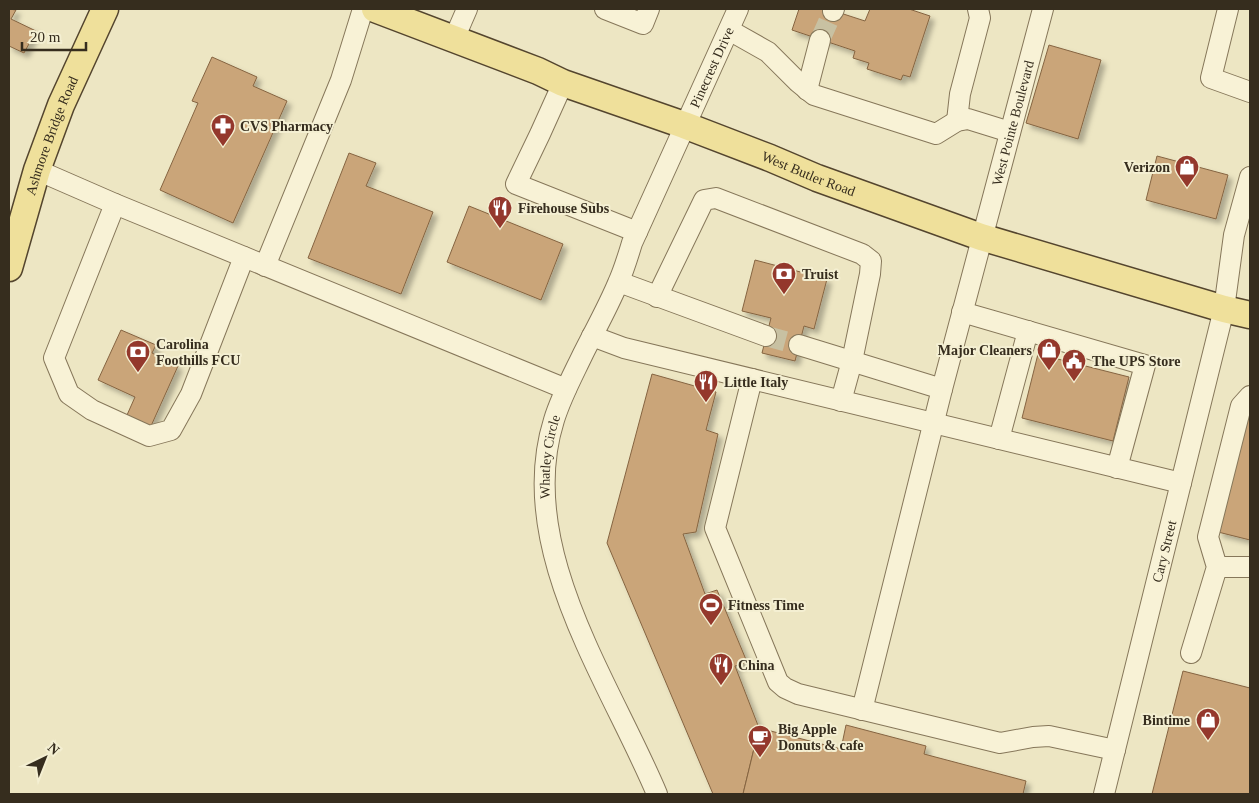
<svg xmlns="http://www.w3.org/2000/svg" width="1259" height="803" font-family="'Times New Roman',serif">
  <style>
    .building { fill: #caa579; stroke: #856441; filter: url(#shadow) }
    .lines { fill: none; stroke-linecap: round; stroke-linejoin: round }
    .minor-tunnel { stroke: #c8c1a2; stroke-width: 20; stroke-dasharray: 20 10; stroke-linecap: butt }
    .minor-casing { stroke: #86775a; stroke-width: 22 }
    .major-casing { stroke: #54452e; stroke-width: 29 }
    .minor { stroke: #f8f2d6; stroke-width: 20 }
    .major { stroke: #efe09b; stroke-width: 26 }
    .labels { text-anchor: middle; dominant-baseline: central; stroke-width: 4; stroke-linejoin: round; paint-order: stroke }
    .street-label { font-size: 14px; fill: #362d1e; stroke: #f4efd2 }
    .poi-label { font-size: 14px; font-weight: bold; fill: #362d1e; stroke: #f4efd2; text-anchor: start }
  </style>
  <defs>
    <filter id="shadow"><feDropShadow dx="4.5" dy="4.5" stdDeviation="2.5" flood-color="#0004"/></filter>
  </defs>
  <rect width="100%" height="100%" fill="#ede6c3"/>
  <g class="building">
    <path d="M9 9 16 10 11 19 36 31 24 53 9 46Z"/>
    <path d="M799 9H828L865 21 870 9H909L930 16 910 77 903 75 901 80 867 69 869 63 853 58 855 51 792 30Z"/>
    <path d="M1049 45 1101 60 1078 139 1026 123Z"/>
    <path d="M212 57 257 77 253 86 287 101 233 223 160 190 198 103 192 101Z"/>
    <path d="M349 153 376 163 366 186 433 212 401 294 308 258Z"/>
    <path d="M1157 156 1228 175 1216 219 1146 200Z"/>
    <path d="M469 206 563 244 541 300 447 262Z"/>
    <path d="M755 260 827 279 814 329 804 326 795 361 762 353 771 318 742 311Z"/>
    <path d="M121 330 156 345 152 353 178 366 151 426 127 415 135 397 98 380Z"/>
    <path d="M1038 354 1129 377 1113 441 1022 418Z"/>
    <path d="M652 374 716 392 706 430 718 434 696 532 683 534 705 594 717 590 747 662 735 666 759 728 743 794H713L607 543Z"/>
    <path d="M1246 410H1250V540L1218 532Z"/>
    <path d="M1183 671 1250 688V794H1152Z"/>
    <path d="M846 725 926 746 924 754 1026 781 1023 794H743L759 728 841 749Z"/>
  </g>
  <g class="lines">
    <g class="minor-tunnel">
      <path d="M820 40 833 11"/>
      <path d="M766 336 799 345"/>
    </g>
    <defs>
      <g id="minor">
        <path d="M605 9 643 24 649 9"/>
        <path d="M1228 9 1211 78 1250 92"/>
        <path d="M833 11 834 9"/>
        <path d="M729 30 768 52 798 82 814 95 936 134 957 121 968 119 1010 132"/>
        <path d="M454 39 467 9"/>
        <path d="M563 83 540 134 516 184 637 232"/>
        <path d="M807 90 820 40"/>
        <path d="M957 121 960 94 980 18 978 9"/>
        <path d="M37 170 115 204 566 389"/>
        <path d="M115 204 54 358 69 394 92 410 149 436 171 430 191 394 244 257"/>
        <path d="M265 266 341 80 363 9"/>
        <path d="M619 282 766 336"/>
        <path d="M657 297 704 200 716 198 862 254 871 261 870 274 852 361 841 401"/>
        <path d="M962 312 1145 365 1117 468"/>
        <path d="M592 336 624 348 1181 483"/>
        <path d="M799 345 942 389"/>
        <path d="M752 379 715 528 778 682 785 688 798 694 1000 743 1033 737 1049 736 1115 750"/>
        <path d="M999 439 1028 331"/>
        <path d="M1217 567H1250"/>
        <path d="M1191 653 1217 567 1208 537 1241 406 1250 396"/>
        <path id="s1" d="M862 710 942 389 1043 9"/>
        <path id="s2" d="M657 794C610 682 514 547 554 420 561 397 573 375 583 354 595 330 608 307 618 283 624 270 628 256 632 243L738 9"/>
        <path id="s3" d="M1104 794 1224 309 1234 235 1250 177"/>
      </g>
      <g id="major">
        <path id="s4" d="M375 9 538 71 563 83 684 125 770 158 817 178 981 237 1224 309 1250 315"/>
        <path id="s5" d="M9 268 37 170 61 105 105 9"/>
      </g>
    </defs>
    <use href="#minor" class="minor-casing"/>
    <use href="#major" class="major-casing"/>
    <use href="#minor" class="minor"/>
    <use href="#major" class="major"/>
  </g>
  <defs>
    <symbol id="pharmacy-pin" viewBox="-11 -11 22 30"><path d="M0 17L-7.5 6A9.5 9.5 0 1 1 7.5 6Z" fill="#94382c" stroke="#f4efd2"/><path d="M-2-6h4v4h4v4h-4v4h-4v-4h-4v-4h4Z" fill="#fff"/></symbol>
    <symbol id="shop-pin" viewBox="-11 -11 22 30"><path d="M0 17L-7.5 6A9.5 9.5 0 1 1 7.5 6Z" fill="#94382c" stroke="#f4efd2"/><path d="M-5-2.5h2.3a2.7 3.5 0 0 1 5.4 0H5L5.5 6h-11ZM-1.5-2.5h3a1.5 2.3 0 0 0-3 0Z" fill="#fff"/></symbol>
    <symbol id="restaurant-pin" viewBox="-11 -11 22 30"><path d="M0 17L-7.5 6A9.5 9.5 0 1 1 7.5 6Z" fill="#94382c" stroke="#f4efd2"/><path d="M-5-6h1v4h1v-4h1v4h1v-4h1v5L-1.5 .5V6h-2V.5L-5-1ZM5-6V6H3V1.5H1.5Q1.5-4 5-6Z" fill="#fff"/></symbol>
    <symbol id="bank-pin" viewBox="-11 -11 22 30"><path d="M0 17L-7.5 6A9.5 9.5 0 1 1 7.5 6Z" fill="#94382c" stroke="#f4efd2"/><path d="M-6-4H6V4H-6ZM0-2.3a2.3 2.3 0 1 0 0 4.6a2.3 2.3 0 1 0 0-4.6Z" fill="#fff"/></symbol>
    <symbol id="civic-pin" viewBox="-11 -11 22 30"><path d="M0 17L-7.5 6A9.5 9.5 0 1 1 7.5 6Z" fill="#94382c" stroke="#f4efd2"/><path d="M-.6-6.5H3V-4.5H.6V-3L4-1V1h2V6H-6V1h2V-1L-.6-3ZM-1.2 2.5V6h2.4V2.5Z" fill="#fff"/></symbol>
    <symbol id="stadium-pin" viewBox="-11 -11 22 30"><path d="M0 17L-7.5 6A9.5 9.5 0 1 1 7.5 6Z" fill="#94382c" stroke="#f4efd2"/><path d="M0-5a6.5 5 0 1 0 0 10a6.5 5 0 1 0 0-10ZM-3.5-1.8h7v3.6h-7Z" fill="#fff"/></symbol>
    <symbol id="cafe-pin" viewBox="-11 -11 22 30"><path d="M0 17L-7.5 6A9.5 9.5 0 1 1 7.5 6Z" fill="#94382c" stroke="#f4efd2"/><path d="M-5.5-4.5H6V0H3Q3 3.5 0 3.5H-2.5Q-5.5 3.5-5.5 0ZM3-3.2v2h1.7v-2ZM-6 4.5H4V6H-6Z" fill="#fff"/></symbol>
  </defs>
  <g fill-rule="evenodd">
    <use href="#pharmacy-pin" x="209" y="112" width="28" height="38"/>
    <use href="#shop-pin" x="1173" y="153" width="28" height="38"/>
    <use href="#restaurant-pin" x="486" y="194" width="28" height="38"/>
    <use href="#bank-pin" x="770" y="260" width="28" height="38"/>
    <use href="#shop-pin" x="1035" y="336" width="28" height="38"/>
    <use href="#bank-pin" x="124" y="338" width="28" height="38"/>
    <use href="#civic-pin" x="1060" y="347" width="28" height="38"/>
    <use href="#restaurant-pin" x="692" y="368" width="28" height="38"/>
    <use href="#stadium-pin" x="697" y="591" width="28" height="38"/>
    <use href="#restaurant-pin" x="707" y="651" width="28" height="38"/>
    <use href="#shop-pin" x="1194" y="706" width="28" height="38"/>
    <use href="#cafe-pin" x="746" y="723" width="28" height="38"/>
  </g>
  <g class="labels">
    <g class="street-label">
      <text stroke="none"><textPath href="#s2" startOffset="784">Pinecrest Drive</textPath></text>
      <text stroke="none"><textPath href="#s1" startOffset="606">West Pointe Boulevard</textPath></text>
      <text stroke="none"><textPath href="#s5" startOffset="139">Ashmore Bridge Road</textPath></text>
      <text stroke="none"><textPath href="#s4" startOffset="464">West Butler Road</textPath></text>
      <text stroke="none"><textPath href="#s2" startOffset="360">Whatley Circle</textPath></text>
      <text stroke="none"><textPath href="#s3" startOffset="250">Cary Street</textPath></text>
    </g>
    <g class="poi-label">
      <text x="240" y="126">CVS Pharmacy</text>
      <text x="1170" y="167" text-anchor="end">Verizon</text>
      <text x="518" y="208">Firehouse Subs</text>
      <text x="802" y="274">Truist</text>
      <text x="156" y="344">Carolina<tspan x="156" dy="16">Foothills FCU</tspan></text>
      <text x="1032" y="350" text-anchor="end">Major Cleaners</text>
      <text x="1092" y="361">The UPS Store</text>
      <text x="724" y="382">Little Italy</text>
      <text x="728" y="605">Fitness Time</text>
      <text x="738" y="665">China</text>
      <text x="1190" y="720" text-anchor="end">Bintime</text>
      <text x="778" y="729">Big Apple<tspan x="778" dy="16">Donuts &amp; cafe</tspan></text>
    </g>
  </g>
  <rect width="1259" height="803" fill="none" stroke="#362d1e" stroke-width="20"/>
  <g transform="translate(45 758) rotate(43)" stroke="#f4efd2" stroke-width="4" paint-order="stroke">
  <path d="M0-4L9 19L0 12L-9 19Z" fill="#362d1e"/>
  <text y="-8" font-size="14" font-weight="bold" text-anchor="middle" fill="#362d1e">N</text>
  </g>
  <path d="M22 42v8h64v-8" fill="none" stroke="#362d1e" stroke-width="2.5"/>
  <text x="30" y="42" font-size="15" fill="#362d1e" stroke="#f4efd2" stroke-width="4" paint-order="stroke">20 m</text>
</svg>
